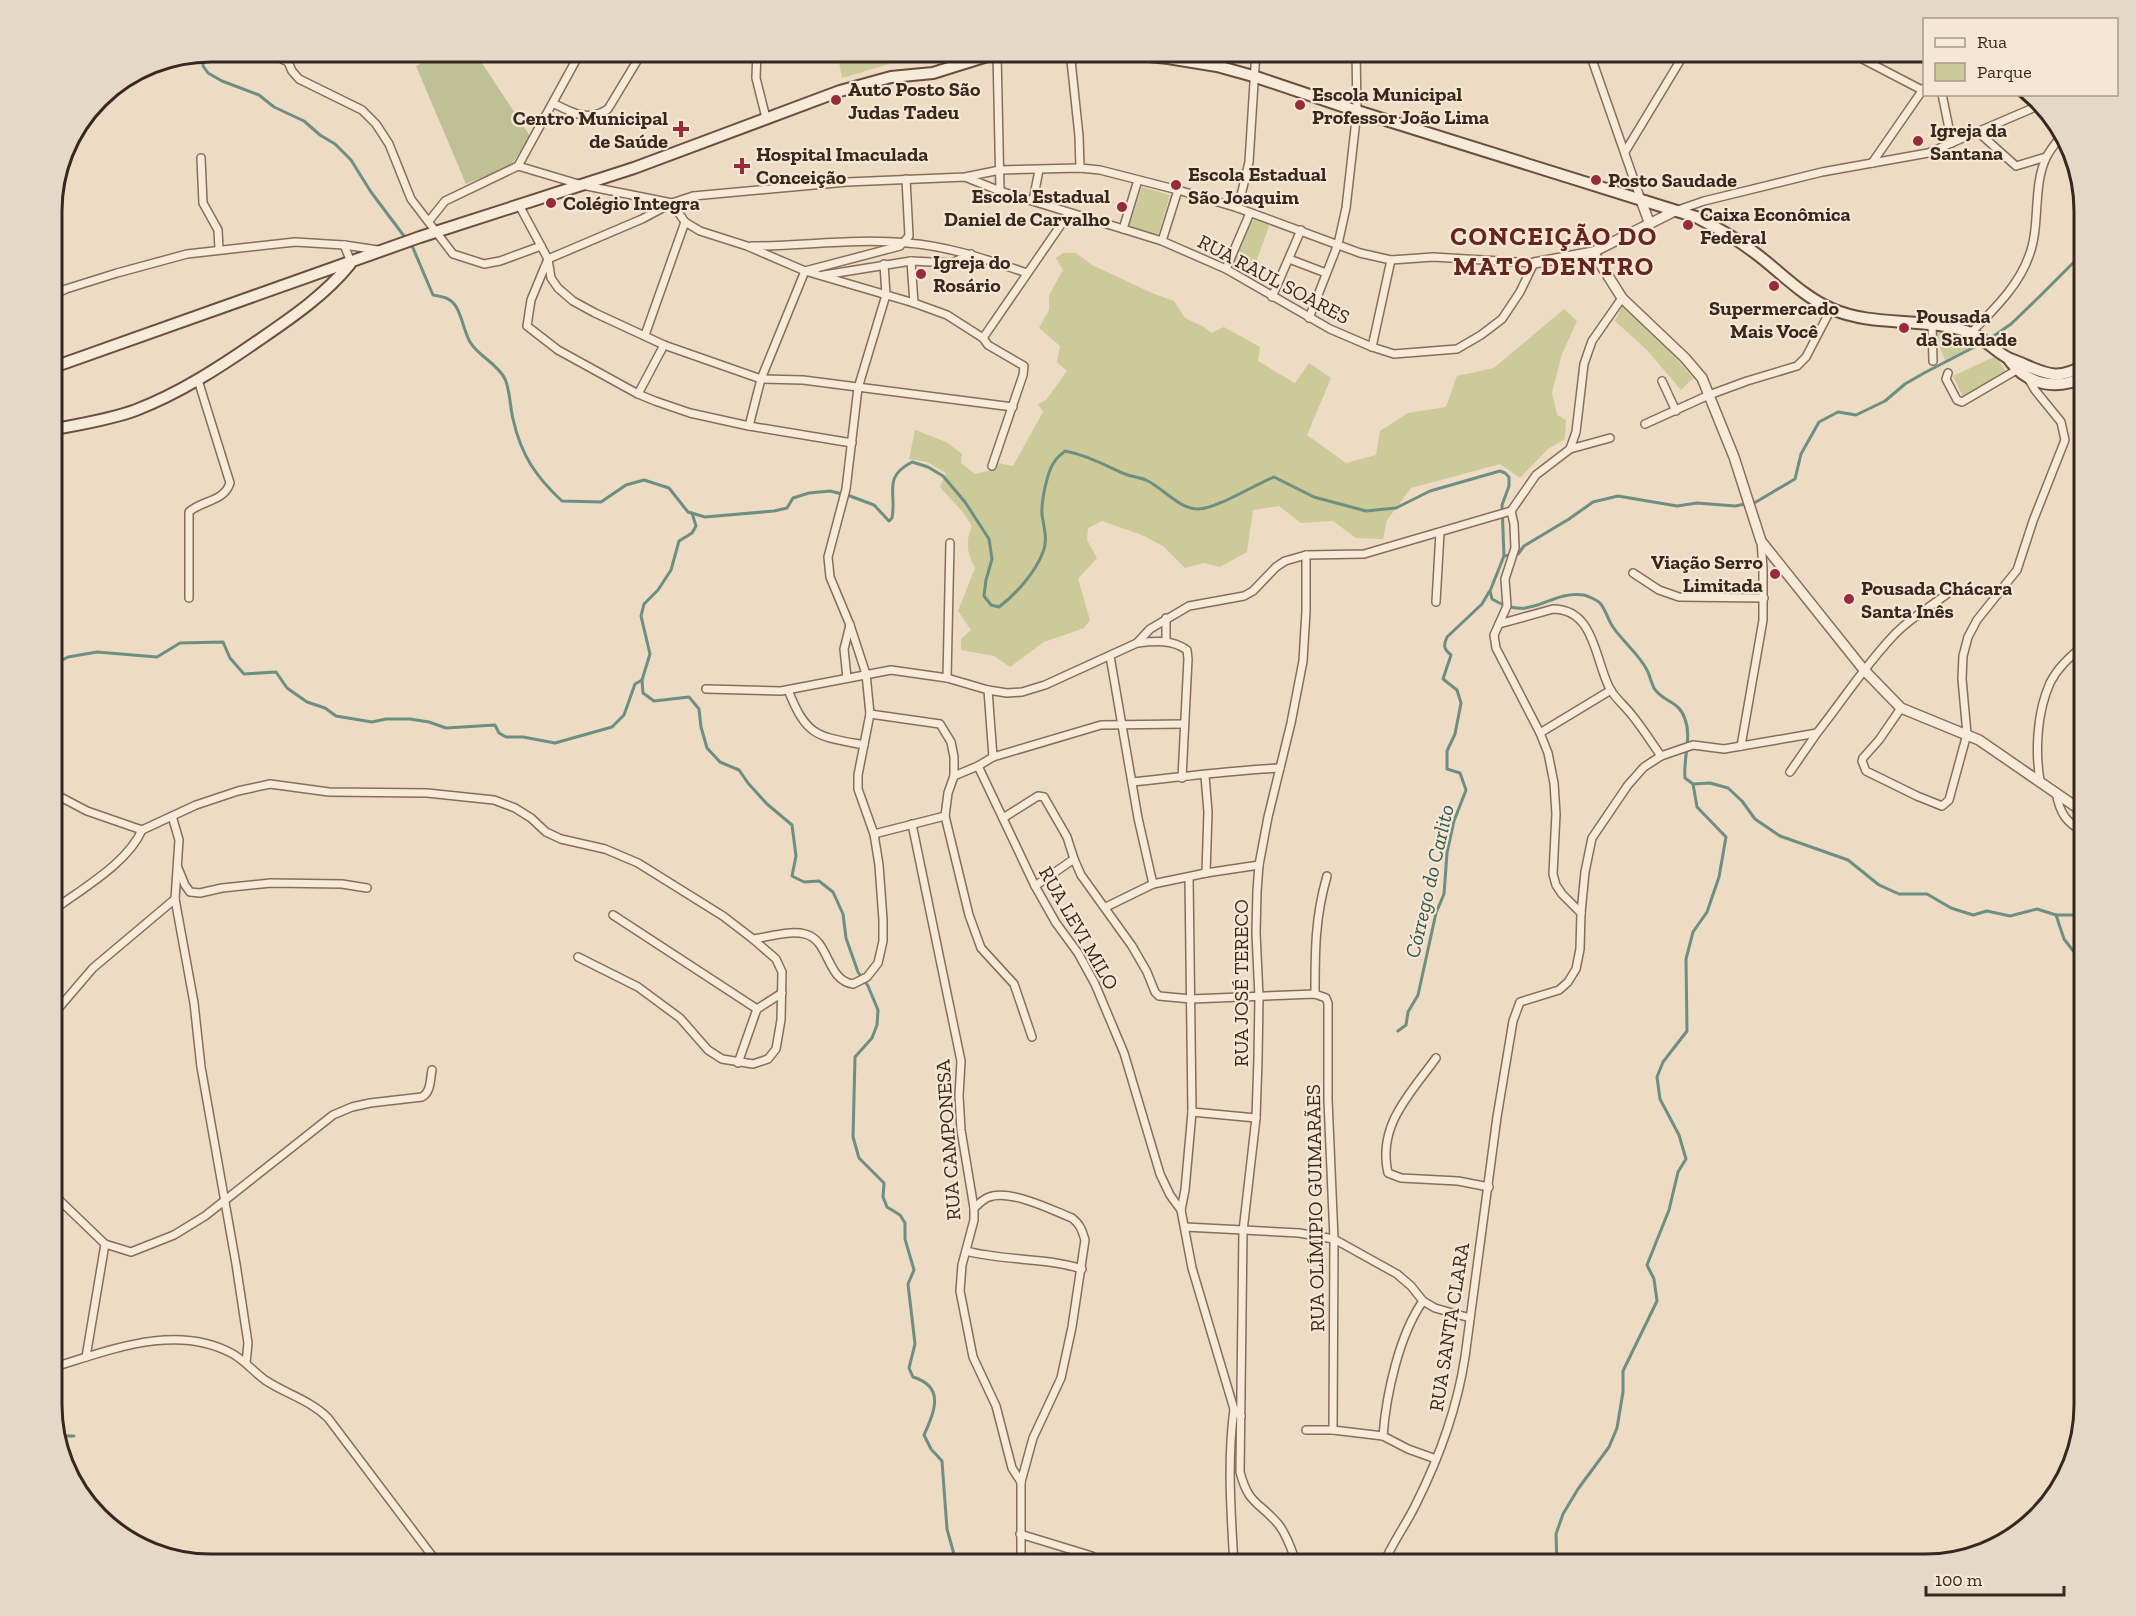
<svg xmlns="http://www.w3.org/2000/svg" width="2136" height="1616" font-family="'Zilla Slab',serif">
  <style>
    .green { fill: #cbca98 }
    .cemetery { fill: #c0c097 }
    .lines { fill: none; stroke-linecap: round; stroke-linejoin: round }
    .stream { stroke: #6d8f82; stroke-width: 3 }
    .minor-casing { stroke: #886d5b; stroke-width: 10 }
    .tertiary-casing { stroke: #886d5b; stroke-width: 12 }
    .secondary-casing { stroke: #6a4e3e; stroke-width: 14 }
    .minor { stroke: #f8ead8; stroke-width: 7 }
    .tertiary { stroke: #f8ead8; stroke-width: 9 }
    .secondary { stroke: #f8ead8; stroke-width: 10 }
    .poi-dot { fill: #962c3b; stroke: #f5e7d4; stroke-width: 2 }
    .labels { text-anchor: middle; dominant-baseline: central; stroke-width: 4.5; stroke-linejoin: round; paint-order: stroke }
    .poi-label { font-size: 20px; font-weight: bold; fill: #38271f; stroke: #f5e7d4; text-anchor: start }
    .street-label { font-size: 20px; fill: #38271f; stroke: #f5e7d4 }
    .water-label { font-size: 21px; font-style: italic; fill: #2e584f; stroke: #f5e7d4 }
    .district-label { font-size: 26px; font-weight: bold; letter-spacing: 1.5px; fill: #64241f; stroke: #f5e7d4 }
    .rim { fill: none; stroke: #38271f; stroke-width: 3 }
  </style>
  <rect width="100%" height="100%" fill="#eddbc4"/>
  <g class="green">
    <path d="M837 51H887L889 64 842 78Z"/>
    <path d="M1142 187 1170 195 1158 235 1129 226Z"/>
    <path d="M1256 218 1270 224 1250 278 1232 266 1250 224Z"/>
    <path d="M1063 253H1076L1092 265 1152 293 1174 301 1185 318 1204 327 1211 333 1224 327 1260 347 1258 361 1295 383 1309 363 1331 378 1307 435 1346 463 1376 455 1380 431 1408 413 1446 407 1457 376 1494 368 1564 309 1577 321 1562 354 1552 393 1557 415 1566 420 1565 439 1548 449 1520 478 1500 464 1411 488 1387 520 1383 539 1356 538 1333 521 1301 523 1279 506 1253 510 1247 552 1220 567 1204 563 1185 568 1163 546 1142 535 1102 521 1088 528 1087 540 1097 558 1078 579 1090 620 1084 628 1044 642 1010 667 994 656 961 650V639L971 630 958 611 975 568C967 554 965 541 972 526L962 511 940 487 946 473 927 462 909 459 915 430 946 442 962 454 961 463 975 474 994 469 997 463 1013 466 1043 412 1038 404 1046 400 1067 371 1057 362 1060 346 1039 328 1049 310V295L1063 270 1056 258Z"/>
    <path d="M1623 305 1658 338 1693 378 1681 390 1648 351 1615 321Z"/>
    <path d="M1937 331 1968 337 1979 343 1945 360 1940 348Z"/>
    <path d="M1996 356 2006 372 1963 397 1953 376Z"/>
  </g>
  <path class="cemetery" d="M446 51H474L530 136 511 166 466 184 416 66Z"/>
  <g class="lines">
    <g class="stream">
      <path d="M203 52V66L208 73 222 81 259 95 274 107 304 121 320 135 335 144 351 160 371 192 413 248 433 295C439 296 447 297 451 301 461 308 463 330 470 342 478 356 497 363 505 379 510 390 510 407 513 419 521 455 536 477 562 501L601 502 626 485 644 480 669 488 688 512 705 517 774 511 787 508 793 498 809 493 830 491 850 496 874 505 889 521 892 518C897 492 882 478 912 462L928 467 943 476 965 502 989 539 992 559 986 580 984 596 991 605 999 607C1016 594 1035 573 1043 552 1048 541 1044 527 1042 515 1041 503 1047 470 1055 461 1057 457 1062 454 1065 451 1087 455 1104 465 1125 474 1132 477 1139 477 1146 480 1163 488 1179 509 1198 509 1216 509 1254 485 1274 477L1314 497 1366 511 1396 508 1430 491 1500 471 1505 473 1509 477V486L1502 505 1504 556 1490 591 1492 599C1533 624 1547 590 1584 595 1588 596 1597 600 1600 603 1606 610 1608 620 1613 627 1623 642 1639 654 1647 670 1650 676 1651 682 1654 688 1662 702 1679 700 1685 719 1692 738 1683 758 1685 778L1693 784 1710 783 1728 788 1742 801 1755 819 1780 836 1848 860 1879 885 1899 894H1927L1951 908 1973 915 1987 911 2010 916 2037 909 2056 915H2085"/>
      <path d="M1988 340 2011 324 2038 298 2077 259 2085 242"/>
      <path d="M692 513 696 526 692 533 679 541 671 570 658 590 644 604 641 616 650 654 642 680 643 693 654 701 689 697 699 709 701 727 707 748 720 762 739 770 748 783 767 804 792 825 796 856 792 876 804 882 819 881 833 892 843 914 846 938 858 972 868 986 878 1010 877 1025 872 1038 855 1057 853 1137 859 1158 884 1183 883 1197 887 1207 900 1215 905 1223V1239L914 1270 908 1284 915 1344 909 1368 913 1377C946 1387 934 1412 924 1435L931 1449 942 1461 947 1529 957 1565"/>
      <path d="M1504 556 1518 554 1524 546 1569 519 1593 502 1618 496 1677 506 1697 503 1735 506 1756 502 1795 479 1801 454 1819 422 1838 412 1856 415 1885 401 1905 384 1924 373 1982 343"/>
      <path d="M51 666 68 657 97 652 157 657 180 643 223 642 230 658 244 674 276 672 287 688 307 702 325 708 336 716 372 722 386 719H410L429 722 446 728 495 725 499 733 506 737H523L555 743 612 727 624 715 635 684 642 680"/>
      <path d="M2056 915 2064 939 2085 966"/>
      <path d="M1398 1031 1406 1025 1408 1012 1418 995 1436 913 1444 894 1447 853 1454 821 1466 790 1460 773 1447 769V751L1455 734 1461 703 1457 690 1443 679 1451 655C1444 649 1443 646 1447 637L1482 604 1489 592"/>
      <path d="M57 1436H74"/>
      <path d="M1557 1565 1556 1534 1563 1514 1578 1489 1609 1447 1617 1428 1623 1392V1371L1657 1301 1654 1279 1647 1265 1669 1210 1678 1172 1686 1159 1679 1135 1660 1099 1657 1077 1663 1062 1687 1031 1686 959 1693 932 1707 912 1719 877 1726 837 1697 807 1693 784"/>
    </g>
    <defs>
      <g id="minor">
        <path d="M266 51 288 62 292 71 299 79 362 110 376 124 389 144 411 199 453 254 484 264 500 261 541 246"/>
        <path d="M757 51 756 78 766 118"/>
        <path d="M1070 51 1079 136 1080 168"/>
        <path d="M1589 51 1641 200"/>
        <path d="M1847 51 1922 90"/>
        <path d="M997 53 1000 191"/>
        <path d="M288 62 295 51"/>
        <path d="M1942 94 1952 143"/>
        <path d="M553 103C572 113 589 122 608 109L643 51"/>
        <path d="M1978 132 2016 166 2046 157"/>
        <path d="M1625 152 1686 51"/>
        <path d="M201 158 203 203 218 230 219 249"/>
        <path d="M1872 163 1924 88"/>
        <path d="M518 166 582 185 672 203 685 222 700 231 747 246 805 271 914 303 947 315 983 338 988 345 1024 366 1023 375 992 466"/>
        <path d="M1033 201 1039 170"/>
        <path d="M51 203 54 191"/>
        <path d="M519 205 548 259 551 278 558 288 573 301 595 313 664 345 761 379 803 380 1013 407"/>
        <path d="M1238 208 1249 162 1256 51"/>
        <path d="M1678 210 1704 201 1822 172 1928 153 2040 105"/>
        <path d="M429 221 445 201 518 166 581 51"/>
        <path d="M1123 229 1138 180"/>
        <path d="M1162 241 1178 190"/>
        <path d="M344 245 351 262"/>
        <path d="M752 246C803 246 856 238 907 243 949 246 988 260 1027 273"/>
        <path d="M1289 259 1326 273"/>
        <path d="M911 261 914 303"/>
        <path d="M1226 269 1250 213"/>
        <path d="M824 275 911 261 952 263 971 254"/>
        <path d="M51 296 66 289 117 273 187 254 295 242 344 245 378 250"/>
        <path d="M1272 297 1301 230"/>
        <path d="M1309 318 1338 244 1346 208 1357 111 1356 51"/>
        <path d="M1932 324 1933 361"/>
        <path d="M1971 333C1993 310 2018 287 2029 256 2041 225 2032 185 2047 156 2051 148 2058 141 2063 133"/>
        <path d="M645 335 685 222"/>
        <path d="M983 338 1069 213"/>
        <path d="M1372 347 1391 260"/>
        <path d="M1948 373 1946 379 1957 400 1962 402 2020 368"/>
        <path d="M1662 381 1676 411"/>
        <path d="M638 394 664 345"/>
        <path d="M1645 424 1709 395 1747 381 1797 366 1806 357 1831 309"/>
        <path d="M749 426 761 379 805 271 900 246 909 236 906 179"/>
        <path d="M852 443 749 426 690 413 655 401 638 394 558 350 527 326 531 300 548 259 642 219 672 203 693 196 847 182 965 177 1000 170 1080 168 1100 170 1178 190 1238 208 1360 253 1391 260 1433 257 1534 263 1520 292 1502 319 1481 335 1457 349 1394 354 1372 347 1330 329 1226 269 1162 241 1000 191 965 177"/>
        <path d="M1570 449 1610 438"/>
        <path d="M1633 573 1659 590 1679 597 1764 598"/>
        <path d="M189 598V512C202 500 224 502 230 483L198 380"/>
        <path d="M1436 602 1440 532"/>
        <path d="M1499 624 1507 606 1505 579 1515 548 1514 524 1511 511"/>
        <path d="M1166 641V618"/>
        <path d="M1137 643C1155 641 1172 639 1187 650L1188 659 1182 778"/>
        <path d="M1110 656 1138 818 1153 884"/>
        <path d="M847 678 844 649 850 625"/>
        <path d="M947 678 950 543"/>
        <path d="M706 689 781 691 891 670 947 678 988 690 1007 693 1022 692 1045 685 1137 643 1150 629 1189 606 1244 596 1253 591 1276 567 1285 561 1306 555 1364 554 1511 511 1536 475 1570 449 1576 432 1584 364 1592 341 1622 298"/>
        <path d="M788 690C807 737 816 736 864 745"/>
        <path d="M988 690 993 757"/>
        <path d="M1901 708 1879 740 1863 758 1862 761 1866 771 1917 796 1942 806 1949 800 1967 734 1962 679 1963 656 1968 637 1977 620 2017 570 2033 521 2065 440 2061 422 2035 390 2028 378"/>
        <path d="M870 714 940 724 951 742 954 757V776L948 793 945 816 969 915 981 948 1014 984 1032 1037"/>
        <path d="M1540 733 1611 690"/>
        <path d="M1741 746 1763 620V568L1761 541"/>
        <path d="M978 766 1035 886 1056 923 1078 953 1095 984 1124 1053 1160 1174 1170 1195 1181 1210"/>
        <path d="M1790 772 1817 733"/>
        <path d="M954 776 978 766 993 757 1101 725 1184 724"/>
        <path d="M1205 776 1208 812 1206 873"/>
        <path d="M2040 781C2035 750 2037 712 2050 683 2058 667 2071 655 2085 645"/>
        <path d="M1132 782C1181 777 1231 770 1280 768"/>
        <path d="M51 792 87 811 142 830"/>
        <path d="M2056 792C2060 815 2066 821 2085 834"/>
        <path d="M172 816 179 840 175 899 194 1003 201 1067 236 1264 248 1343 246 1363"/>
        <path d="M1003 818 1038 796 1044 797 1067 837 1074 859"/>
        <path d="M912 824 961 1061 959 1096 961 1130 974 1208V1220L962 1265 960 1291 973 1357 996 1406 1012 1468 1021 1482"/>
        <path d="M142 830 196 805 238 791 270 784 329 792 427 793 494 800 515 808 531 818 546 832 561 839 605 849 638 863 723 916 753 939C769 937 789 930 805 934 830 940 826 980 853 984L867 977 878 963 883 941V920L879 865 874 834 858 789V775L870 714 866 674 850 625 830 577 828 557 846 489 858 388 886 295 884 264"/>
        <path d="M874 834 945 816"/>
        <path d="M178 868 185 885 190 892 200 893 222 888 271 883 342 884 367 888"/>
        <path d="M1189 877 1192 1112 1185 1190 1181 1210 1192 1268 1234 1409 1241 1416"/>
        <path d="M1035 886 1074 859 1081 875 1132 946 1147 972 1155 992 1159 996 1191 999 1315 994 1326 998 1328 1003V1100L1334 1239 1333 1430 1383 1436 1408 1449 1436 1459"/>
        <path d="M1106 907 1153 884 1206 873 1259 865"/>
        <path d="M51 912C81 889 127 864 142 830"/>
        <path d="M1581 913 1562 894 1556 885 1553 874 1556 814 1554 783 1548 753 1540 733 1496 648 1494 635 1499 624 1553 609C1595 609 1595 661 1610 689 1615 698 1625 706 1631 714 1642 727 1651 742 1661 756"/>
        <path d="M613 915 757 1009"/>
        <path d="M578 957 638 987 680 1018 708 1050 722 1059 753 1064 768 1059 776 1049 781 1020 782 972 776 959 753 939"/>
        <path d="M1315 994C1315 951 1315 917 1327 876"/>
        <path d="M51 1017 93 968 175 899"/>
        <path d="M1436 1058C1411 1093 1377 1125 1388 1173L1401 1178 1458 1181 1489 1187"/>
        <path d="M738 1063 757 1009 782 993"/>
        <path d="M1192 1112 1256 1118"/>
        <path d="M51 1192 105 1244"/>
        <path d="M974 1208C979 1204 983 1199 989 1197 1010 1189 1052 1210 1072 1218 1080 1224 1082 1230 1085 1240L1072 1327 1061 1378 1033 1438 1021 1482V1565"/>
        <path d="M1185 1227 1299 1233 1334 1239 1397 1274 1411 1286 1423 1301 1435 1308 1470 1318"/>
        <path d="M966 1251C1004 1261 1044 1257 1082 1269"/>
        <path d="M86 1357 105 1244 131 1252 174 1235 205 1216 333 1115 352 1107 370 1103 422 1097C431 1092 430 1080 432 1070"/>
        <path d="M51 1368C108 1351 176 1322 233 1354 245 1361 254 1372 265 1380 286 1394 310 1400 328 1418L439 1565"/>
        <path d="M1306 1430H1333"/>
        <path d="M1383 1436C1386 1395 1399 1335 1423 1301"/>
        <path d="M1020 1534 1092 1556 1095 1560 1094 1565"/>
        <path d="M1234 1565C1231 1512 1227 1462 1234 1409"/>
        <path d="M1297 1565C1292 1551 1288 1537 1279 1525 1259 1501 1249 1506 1240 1472L1243 1231 1256 1118 1258 1059 1259 997 1256 933 1257 891 1259 865 1268 817 1291 723 1303 661 1306 611V555"/>
        <path d="M1383 1565C1392 1543 1406 1525 1416 1504 1440 1456 1457 1409 1465 1357L1497 1117 1513 1021 1520 1002 1559 990 1568 982 1576 969 1580 949 1581 913 1585 872 1592 838 1628 785 1644 767 1661 756 1693 745 1724 749 1817 733C1843 700 1866 664 1895 634 1910 618 1930 607 1947 594"/>
      </g>
      <g id="tertiary">
        <path d="M1641 200 1649 222"/>
        <path d="M1593 252 1622 298 1685 358 1702 378 1734 457 1761 541 1864 670 1901 708 1979 740 2085 813"/>
        <path d="M1534 263 1593 252 1675 211"/>
      </g>
      <g id="secondary">
        <path d="M1099 51 1168 58 1217 66 1253 76 1357 111 1696 217C1716 227 1734 237 1751 250 1778 269 1801 296 1832 309 1876 328 1926 316 1971 333 1985 339 1995 351 2008 358 2014 361 2020 362 2025 365 2050 376 2060 379 2085 365"/>
        <path d="M2010 361C2029 386 2057 390 2085 377"/>
        <path d="M51 368 420 237 634 168 840 91 891 77 933 73 997 53 1015 51"/>
        <path d="M51 430C80 424 109 420 136 410 180 393 220 367 259 340 291 318 325 295 350 264"/>
      </g>
    </defs>
    <use href="#minor" class="minor-casing"/>
    <use href="#tertiary" class="tertiary-casing"/>
    <use href="#secondary" class="secondary-casing"/>
    <use href="#minor" class="minor"/>
    <use href="#tertiary" class="tertiary"/>
    <use href="#secondary" class="secondary"/>
  </g>
  <g class="poi-dot">
    <circle cx="836" cy="100" r="6"/>
    <circle cx="1300" cy="105" r="6"/>
    <path d="M678 120h6v6h6v6h-6v6h-6v-6h-6v-6h6z"/>
    <circle cx="1918" cy="141" r="6"/>
    <path d="M739 157h6v6h6v6h-6v6h-6v-6h-6v-6h6z"/>
    <circle cx="1596" cy="180" r="6"/>
    <circle cx="1176" cy="185" r="6"/>
    <circle cx="551" cy="203" r="6"/>
    <circle cx="1122" cy="207" r="6"/>
    <circle cx="1688" cy="225" r="6"/>
    <circle cx="921" cy="274" r="6"/>
    <circle cx="1774" cy="286" r="6"/>
    <circle cx="1904" cy="328" r="6"/>
    <circle cx="1775" cy="574" r="6"/>
    <circle cx="1849" cy="599" r="6"/>
  </g>
  <g class="labels">
    <g class="poi-label">
      <text x="848" y="89">Auto Posto São<tspan x="848" dy="23">Judas Tadeu</tspan></text>
      <text x="1312" y="94">Escola Municipal<tspan x="1312" dy="23">Professor João Lima</tspan></text>
      <text x="668" y="118" text-anchor="end">Centro Municipal<tspan x="668" dy="23">de Saúde</tspan></text>
      <text x="1930" y="130">Igreja da<tspan x="1930" dy="23">Santana</tspan></text>
      <text x="756" y="154">Hospital Imaculada<tspan x="756" dy="23">Conceição</tspan></text>
      <text x="1188" y="174">Escola Estadual<tspan x="1188" dy="23">São Joaquim</tspan></text>
      <text x="1608" y="180">Posto Saudade</text>
      <text x="1110" y="196" text-anchor="end">Escola Estadual<tspan x="1110" dy="23">Daniel de Carvalho</tspan></text>
      <text x="563" y="203">Colégio Integra</text>
      <text x="1700" y="214">Caixa Econômica<tspan x="1700" dy="23">Federal</tspan></text>
      <text x="933" y="262">Igreja do<tspan x="933" dy="23">Rosário</tspan></text>
      <text x="1774" y="308" text-anchor="middle">Supermercado<tspan x="1774" dy="23">Mais Você</tspan></text>
      <text x="1916" y="316">Pousada<tspan x="1916" dy="23">da Saudade</tspan></text>
      <text x="1763" y="562" text-anchor="end">Viação Serro<tspan x="1763" dy="23">Limitada</tspan></text>
      <text x="1861" y="588">Pousada Chácara<tspan x="1861" dy="23">Santa Inês</tspan></text>
    </g>
    <g class="street-label">
      <text transform="translate(1274 279) rotate(28)">RUA RAUL SOARES</text>
      <text transform="translate(1079 928) rotate(60)">RUA LEVI MILO</text>
      <text transform="translate(1241 983) rotate(-90)">RUA JOSÉ TERECO</text>
      <text transform="translate(948 1140) rotate(-94)">RUA CAMPONESA</text>
      <text transform="translate(1315 1208) rotate(-91)">RUA OLÍMIPIO GUIMARÃES</text>
      <text transform="translate(1449 1327) rotate(-81)">RUA SANTA CLARA</text>
    </g>
    <g class="water-label">
      <text transform="translate(1429 881) rotate(-77)">Córrego do Carlito</text>
    </g>
    <g class="district-label">
      <text x="1554" y="236">CONCEIÇÃO DO<tspan x="1554" dy="30">MATO DENTRO</tspan></text>
    </g>
  </g>
  <path d="M0 0H2136V1616H0ZM211 62H1925A149 149 0 0 1 2074 211V1405A149 149 0 0 1 1925 1554H211A149 149 0 0 1 62 1405V211A149 149 0 0 1 211 62Z" fill="#e6d8c6" fill-rule="evenodd"/>
  <path class="rim" d="M211 62H1925A149 149 0 0 1 2074 211V1405A149 149 0 0 1 1925 1554H211A149 149 0 0 1 62 1405V211A149 149 0 0 1 211 62Z"/>
  <rect x="1923" y="18" width="195" height="78" fill="#f5e7d4" stroke="#a99a8c" stroke-width="1.5"/>
  <rect x="1935" y="38" width="30" height="9" fill="#f8ead8" stroke="#a99a8c" stroke-width="1.5"/>
  <text x="1977" y="48" font-size="18" fill="#38271f">Rua</text>
  <rect x="1935" y="63" width="30" height="18" fill="#cbca98" stroke="#a99a8c" stroke-width="1.5"/>
  <text x="1977" y="78" font-size="18" fill="#38271f">Parque</text>
  <path d="M1926 1586v9h138v-9" fill="none" stroke="#38271f" stroke-width="3"/>
  <text x="1935" y="1586" font-size="18" fill="#38271f" stroke="#f5e7d4" stroke-width="4.5" paint-order="stroke">100 m</text>
</svg>
